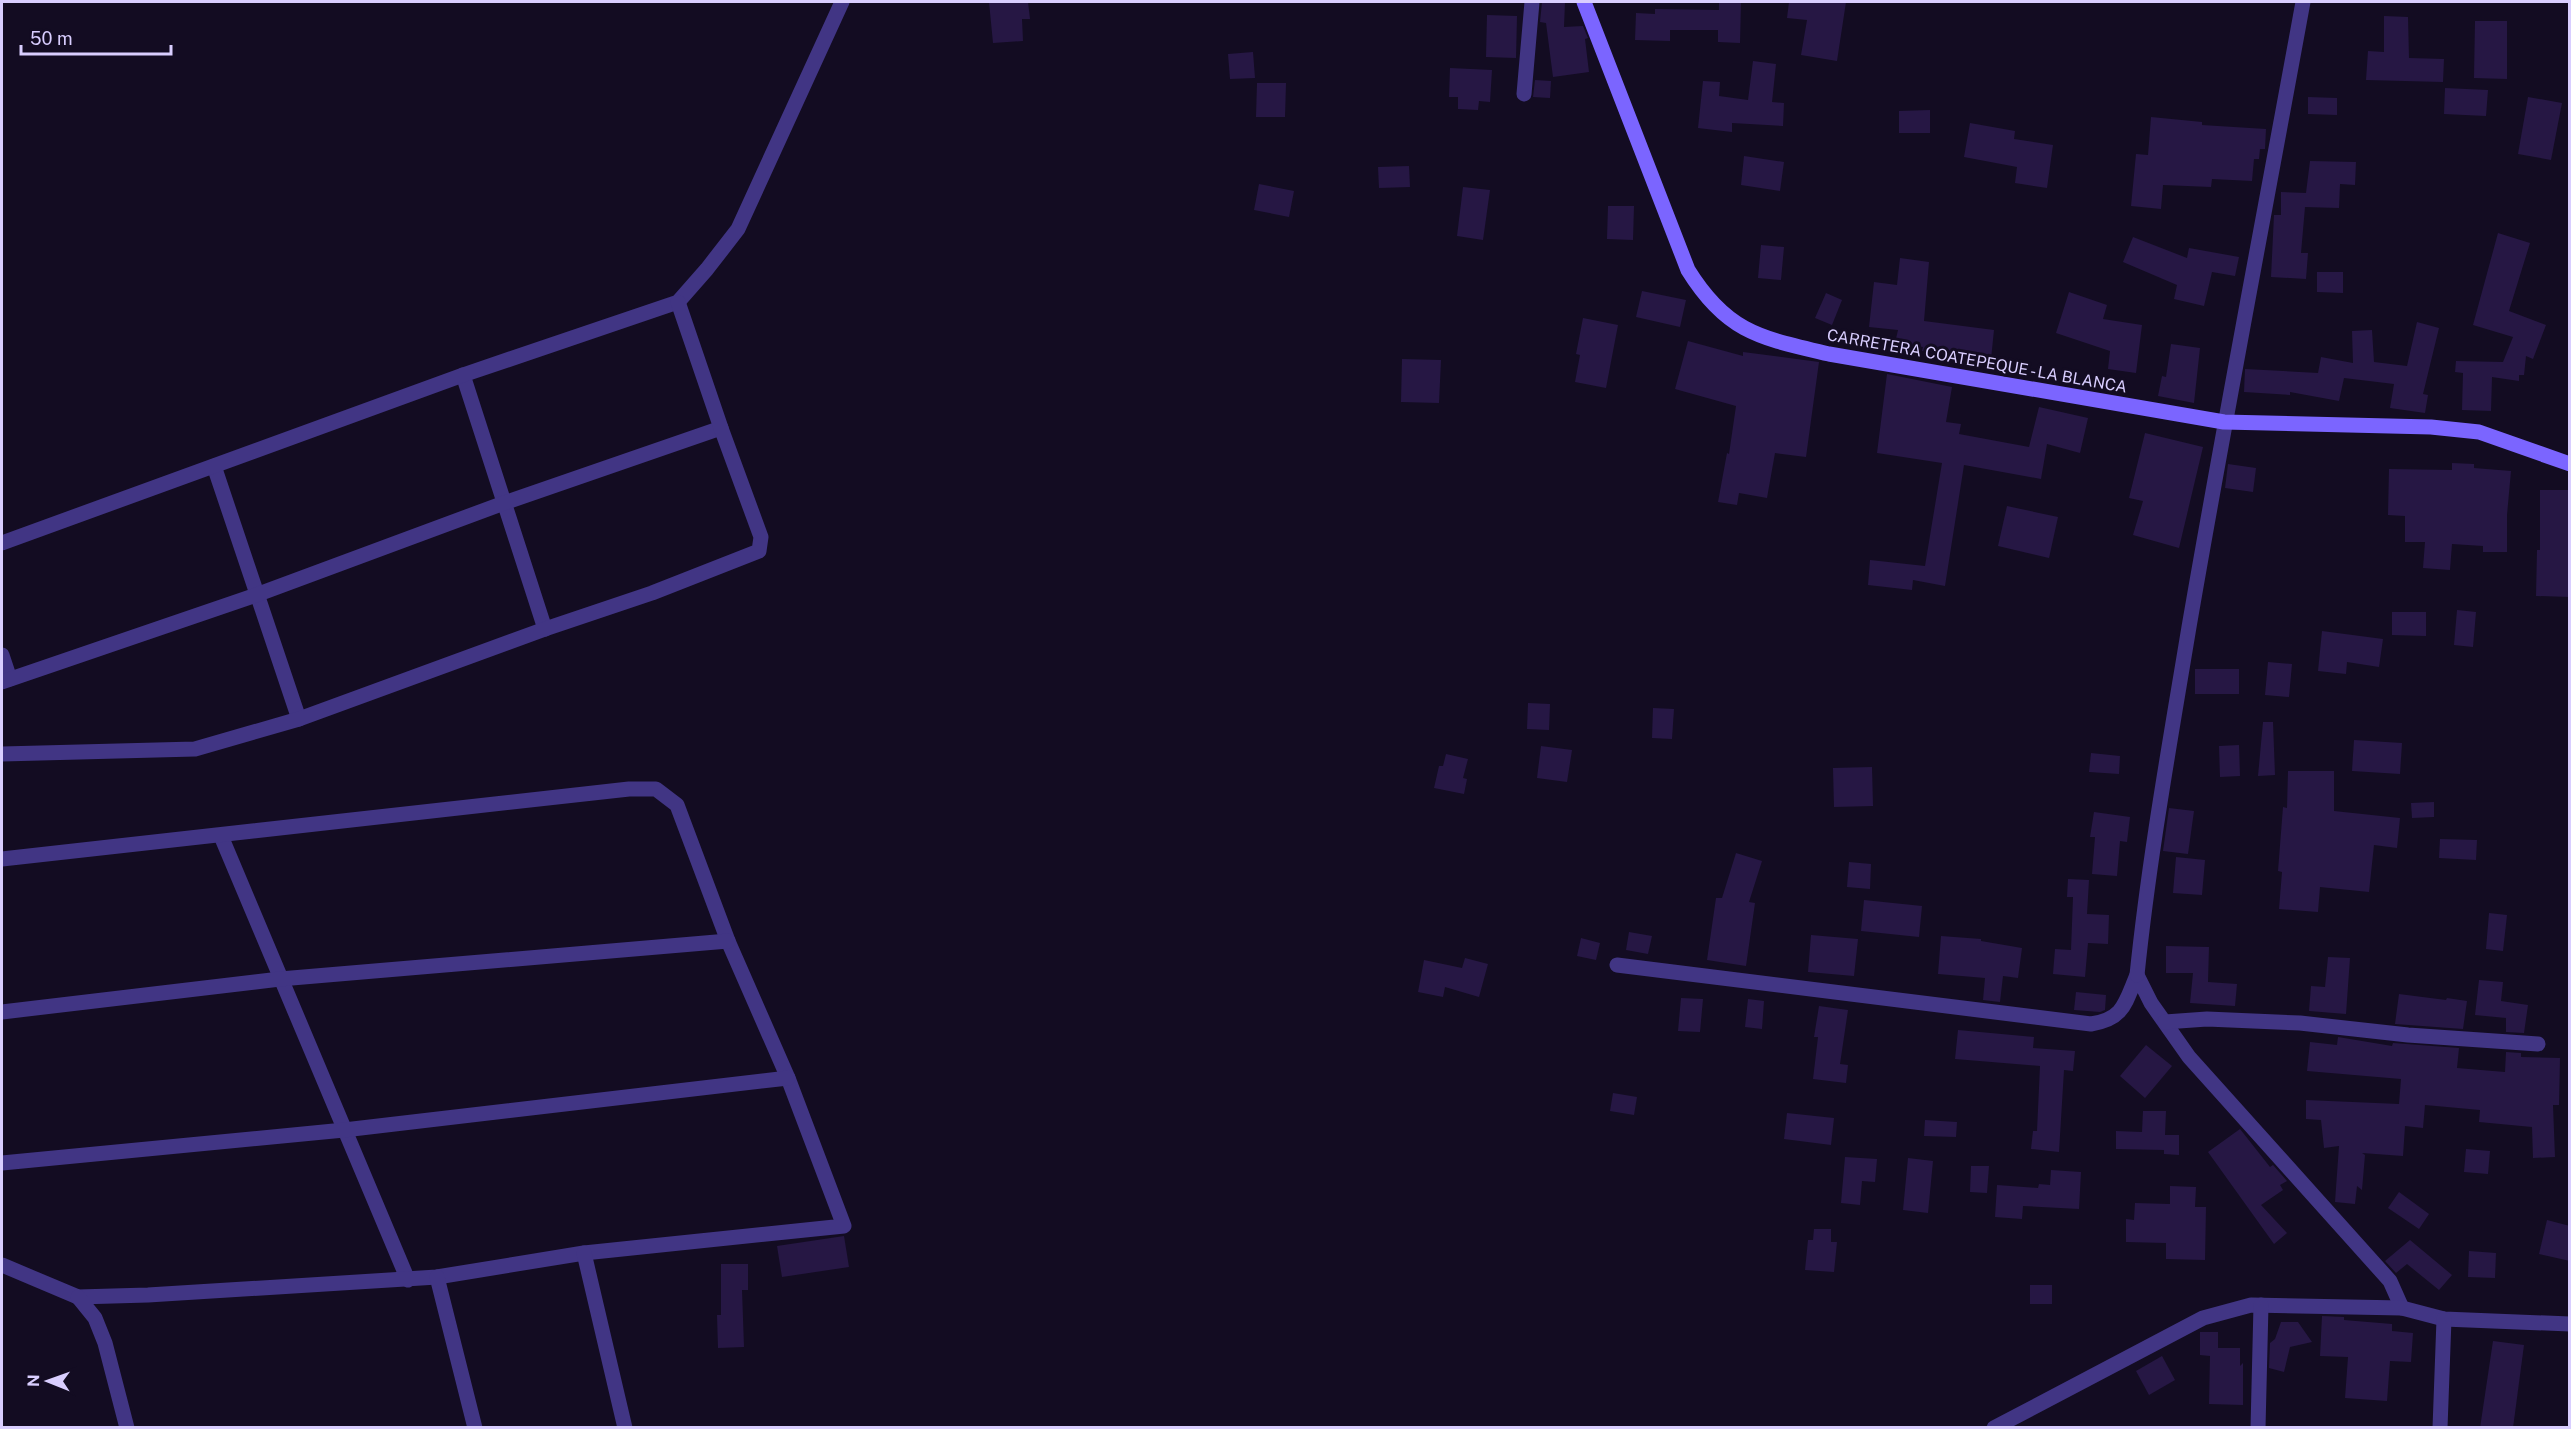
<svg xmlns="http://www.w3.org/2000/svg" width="2571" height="1429" font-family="'Public Sans',sans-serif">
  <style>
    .building { fill: #261744 }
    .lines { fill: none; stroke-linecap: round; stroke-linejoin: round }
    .minor { stroke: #413584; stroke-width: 15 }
    .secondary { stroke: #7b65ff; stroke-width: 15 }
    .labels { text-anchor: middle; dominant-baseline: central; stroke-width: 6; stroke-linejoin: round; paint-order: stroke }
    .street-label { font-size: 16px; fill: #d9ceff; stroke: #130c22 }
  </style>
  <rect width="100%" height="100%" fill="#130c22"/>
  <g class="building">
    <path d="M989 2H1028L1030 19H1022L1023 41 993 43Z"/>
    <path d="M1542 2H1565L1564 27 1583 26 1588 38 1585 39 1589 72 1553 77 1546 23 1540 22Z"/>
    <path d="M1719 2H1741L1740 43 1718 42V30H1670V41L1635 40 1636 13 1655 14V9L1719 10Z"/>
    <path d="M1789 2H1846L1837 61 1801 55 1807 20 1787 18Z"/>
    <path d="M1487 15 1517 16 1516 58 1486 57Z"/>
    <path d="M2384 16 2408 17 2409 58 2444 59 2443 82 2366 80 2368 51 2384 52Z"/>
    <path d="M2475 21H2507V79L2474 78Z"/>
    <path d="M1253 52 1255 78 1230 79 1228 54Z"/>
    <path d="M1753 61 1776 64 1772 102 1784 103 1783 126 1732 123V132L1698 128 1703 81 1720 82 1719 96 1748 100Z"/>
    <path d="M1450 68 1492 70 1490 102 1479 101 1478 110 1458 109V97H1449Z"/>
    <path d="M1535 80 1551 81 1550 98 1533 97Z"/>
    <path d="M1257 83H1286L1285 117H1256Z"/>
    <path d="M2445 88 2488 90 2486 116 2444 114Z"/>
    <path d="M2308 97 2337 98V115L2308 114Z"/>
    <path d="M2528 97 2562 103 2551 160 2518 154Z"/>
    <path d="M1930 110V133H1899V111Z"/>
    <path d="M2151 117 2202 122V125L2266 129 2265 149H2260L2259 159H2254L2252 181 2212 179 2211 187 2163 185 2161 209 2131 206 2136 154 2148 155Z"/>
    <path d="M1970 123 2015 131 2014 139 2053 145 2047 188 2015 183 2017 167 1964 157Z"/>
    <path d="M1744 156 1784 162 1780 191 1741 185Z"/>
    <path d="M2310 161 2356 162 2355 185 2340 184 2339 208 2305 207 2301 253H2308L2306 279 2271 277 2274 215H2281V192L2306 193Z"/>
    <path d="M1409 166 1410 187 1379 188 1378 167Z"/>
    <path d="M1259 184 1294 191 1289 217 1254 210Z"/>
    <path d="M1463 187 1490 190 1483 240 1457 236Z"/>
    <path d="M1608 206H1634L1633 240 1607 239Z"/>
    <path d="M2498 233 2530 243 2509 311 2546 325 2533 359 2526 356 2524 375H2519V381L2492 377 2491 411 2462 410 2463 373 2455 372 2456 361 2503 362 2513 337 2473 325Z"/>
    <path d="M2133 237 2187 258 2189 248 2239 257 2235 276 2212 272 2204 306 2174 299 2177 285 2123 262Z"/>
    <path d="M1761 245 1784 247 1781 280 1758 278Z"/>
    <path d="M1900 258 1929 262 1924 321 1994 330 1991 359 1922 351 1923 347 1895 343 1898 330 1869 327 1874 282 1897 285Z"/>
    <path d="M2317 272H2343V293L2317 292Z"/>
    <path d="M1642 291 1686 300 1680 327 1636 317Z"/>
    <path d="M2069 292 2107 305 2103 319 2142 325 2136 373 2108 369 2110 351 2056 333Z"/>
    <path d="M1826 293 1842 300 1832 325 1815 318Z"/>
    <path d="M1583 318 1618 325 1606 388 1575 382 1580 355 1576 354Z"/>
    <path d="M2417 322 2439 328 2423 394 2428 395 2425 413 2390 408 2394 384 2344 378 2339 401 2290 392V395L2244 392 2245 369 2318 373 2321 357 2353 363 2352 331 2372 330 2374 362 2407 366Z"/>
    <path d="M1688 341 1743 356V352L1819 362 1806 457 1775 453 1767 498 1739 493 1737 505 1718 502 1727 453 1729 454 1736 406 1675 389Z"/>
    <path d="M2171 344 2200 348 2194 403 2158 396 2162 376 2166 377Z"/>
    <path d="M1402 359 1441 360 1439 403 1401 402Z"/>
    <path d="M1887 374 1952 387 1946 422 1961 424 1959 434 2029 447 2039 407 2088 418 2080 453 2047 444 2041 479 1964 465 1945 586 1913 580 1912 590 1868 585 1870 560 1925 566 1942 463 1877 453Z"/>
    <path d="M2145 433 2203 447 2179 548 2133 535 2143 501 2129 498Z"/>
    <path d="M2452 463 2474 464V468L2511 471 2507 515V552H2483V546L2452 544 2450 570 2423 568 2425 542H2405V516L2388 515 2389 469 2452 470Z"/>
    <path d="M2228 464 2256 468 2253 492 2225 488Z"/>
    <path d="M2540 490H2570V597L2536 596 2537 550H2540Z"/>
    <path d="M2007 506 2058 517 2049 558 1998 546Z"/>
    <path d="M2457 610 2476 612 2473 647 2454 645Z"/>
    <path d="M2392 612H2426V636L2392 635Z"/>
    <path d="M2322 631 2383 639 2379 667 2347 662 2346 674 2318 671Z"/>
    <path d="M2268 662 2292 664 2289 697 2265 695Z"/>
    <rect x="2195" y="669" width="44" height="25"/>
    <path d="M1528 703 1550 704 1549 730 1527 729Z"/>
    <path d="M1653 708 1674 709 1672 739 1652 738Z"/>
    <path d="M2263 722H2273L2275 775 2258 776Z"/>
    <path d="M2354 740 2402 743 2400 774 2352 771Z"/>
    <path d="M2239 745 2240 776 2220 777 2219 746Z"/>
    <path d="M1541 746 1572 750 1567 782 1537 778Z"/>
    <path d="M2091 753 2120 756 2119 774 2089 772Z"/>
    <path d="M1446 754 1468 759 1463 778 1467 779 1464 794 1434 788 1439 766H1443Z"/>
    <path d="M1872 767 1873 806 1834 807 1833 768Z"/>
    <path d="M2288 771H2334V811L2400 818 2397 848 2374 845 2369 892 2320 887 2318 912 2279 909 2282 872 2278 871 2283 807 2287 808Z"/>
    <path d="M2434 802V817L2412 818 2411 803Z"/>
    <path d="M2169 808 2194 811 2188 854 2163 851Z"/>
    <path d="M2094 812 2130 817 2127 842 2120 841 2117 876 2092 874 2095 837H2090Z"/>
    <path d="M2440 839 2477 840 2476 860 2439 858Z"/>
    <path d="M1736 853 1762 861 1749 902 1755 903 1746 966 1707 960 1716 898H1722Z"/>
    <path d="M2176 857 2205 860 2202 895 2173 893Z"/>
    <path d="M1849 862 1871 864 1870 889 1847 887Z"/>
    <path d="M2068 879 2089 880 2087 914 2109 915 2108 944 2088 943 2085 977 2053 974 2055 949 2071 950 2073 897H2067Z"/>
    <path d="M1864 900 1922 906 1919 937 1861 931Z"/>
    <path d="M2489 913 2507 915 2503 951 2486 949Z"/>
    <path d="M1629 932 1652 936 1648 954 1626 950Z"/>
    <path d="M1811 935 1858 939 1854 976 1808 972Z"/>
    <path d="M1941 936 1981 939V941L2022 948 2018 978 2003 976 2000 1002 1983 1000 1985 978 1938 974Z"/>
    <path d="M1581 938 1600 943 1596 960 1577 956Z"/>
    <path d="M2166 946 2209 947 2208 982 2237 984 2235 1006 2190 1003 2193 973H2166Z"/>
    <path d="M2328 957 2350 958 2346 1014 2309 1011 2311 986 2325 987Z"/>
    <path d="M1465 958 1488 964 1479 997 1445 987 1443 997 1418 992 1424 960 1462 968Z"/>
    <path d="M2479 980 2503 982 2501 1001 2528 1005 2524 1033 2506 1032V1018L2475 1015Z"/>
    <path d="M2076 992 2106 995 2105 1010 2100 1012 2074 1010Z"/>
    <path d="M2399 994 2446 1000 2447 998 2467 1001 2463 1029 2395 1024Z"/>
    <path d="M1681 998 1703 999 1700 1032 1678 1031Z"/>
    <path d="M1748 999 1764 1001 1762 1029 1745 1027Z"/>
    <path d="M1819 1006 1848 1010 1840 1064 1848 1065 1846 1083 1813 1079 1818 1037H1814Z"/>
    <path d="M1958 1030 2034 1037 2033 1048 2075 1051 2073 1071 2064 1070 2059 1152 2031 1149 2033 1131H2037L2040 1066 1955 1059Z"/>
    <path d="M2338 1037 2392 1046 2393 1043 2459 1048 2457 1068 2505 1072 2506 1052 2521 1053V1057L2560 1058 2559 1105H2553L2555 1157 2533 1158 2532 1127 2479 1122 2480 1110 2425 1105 2423 1128 2405 1126 2403 1156 2362 1153 2365 1155 2362 1190 2357 1186 2355 1204 2335 1202 2339 1146 2324 1148 2321 1120 2306 1119V1100L2399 1104 2401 1079 2307 1071 2310 1042 2337 1045Z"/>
    <path d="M2146 1045 2172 1066 2145 1098 2120 1076Z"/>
    <path d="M1613 1093 1637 1097 1634 1115 1610 1111Z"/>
    <path d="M2143 1111H2166L2165 1135H2179V1155L2164 1154V1150L2116 1149V1131L2142 1132Z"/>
    <path d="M1787 1113 1834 1118 1831 1145 1784 1139Z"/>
    <path d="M1925 1120 1957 1122 1956 1137 1924 1136Z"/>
    <path d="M2240 1129 2270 1167 2273 1165 2287 1181 2280 1185 2283 1190 2261 1205 2287 1233 2274 1244 2208 1152Z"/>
    <path d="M2466 1149 2490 1151 2488 1174 2464 1172Z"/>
    <path d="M1845 1157 1877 1159 1875 1182 1862 1181 1860 1205 1841 1203Z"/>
    <path d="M1908 1158 1933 1161 1928 1213 1903 1210Z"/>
    <path d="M1971 1166H1989L1987 1193 1970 1192Z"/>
    <path d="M2051 1170 2081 1172 2079 1209 2023 1206 2022 1219 1995 1217 1997 1185 2038 1188 2039 1184 2050 1185Z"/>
    <path d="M2170 1186 2196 1187 2195 1207H2206L2205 1260 2166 1259V1243L2126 1242V1219L2134 1220 2135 1203 2170 1204Z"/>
    <path d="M2399 1192 2429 1214 2419 1229 2388 1208Z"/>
    <path d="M2547 1220 2570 1226V1261L2539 1254Z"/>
    <path d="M1814 1229H1831V1242H1837L1834 1272 1805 1270 1808 1240H1813Z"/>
    <path d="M844 1236 849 1267 782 1277 777 1246Z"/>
    <path d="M2410 1240 2452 1275 2439 1290 2407 1264 2396 1273 2385 1261Z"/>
    <path d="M2469 1251 2496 1253 2495 1278 2468 1277Z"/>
    <path d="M721 1264H748V1290H742L744 1347 718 1348 717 1315H721Z"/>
    <rect x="2030" y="1285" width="22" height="19"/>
    <path d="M2322 1316 2344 1317V1320L2392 1324V1331L2413 1333 2411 1362 2390 1361 2387 1401 2345 1398 2348 1357 2320 1356Z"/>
    <path d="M2281 1322H2298L2312 1342 2290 1347 2284 1372 2269 1368 2270 1343 2275 1339Z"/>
    <path d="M2200 1332H2218V1348H2240V1366L2243 1363V1405L2209 1404 2210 1356 2200 1355Z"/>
    <path d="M2493 1341 2524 1345 2513 1428H2480Z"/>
    <path d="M2162 1356 2175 1380 2149 1395 2136 1371Z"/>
  </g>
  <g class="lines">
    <g class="minor">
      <path d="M1524 94 1532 2"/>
      <path d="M463 375 545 629"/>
      <path d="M214 466 299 719"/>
      <path d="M2 543 463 375 678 302 707 269 738 229 842 2"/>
      <path d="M2 655 10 679"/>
      <path d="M2 682 256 595 504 503 721 428"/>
      <path d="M2 754 195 749 299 719 545 629 652 593 759 551 761 537 721 428 678 302"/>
      <path d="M221 836 408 1280"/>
      <path d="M2 859 629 789H656L677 805 728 941 788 1078 844 1226 584 1253 437 1277 148 1295 78 1297 2 1265"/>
      <path d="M1617 965 2091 1024C2124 1019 2125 1003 2137 975L2151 1003 2189 1057 2390 1281 2402 1308"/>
      <path d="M2137 975C2149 858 2170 742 2189 627 2225 418 2265 210 2303 2"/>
      <path d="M2 1012 280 979 728 941"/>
      <path d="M2165 1022 2207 1019 2300 1023 2408 1035 2538 1044"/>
      <path d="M2 1163 344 1130 788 1078"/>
      <path d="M584 1253 625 1428"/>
      <path d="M437 1277 475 1428"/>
      <path d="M78 1297 95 1318 105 1343 127 1428"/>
      <path d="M1994 1428 2203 1318 2251 1305 2402 1308 2444 1319 2570 1324"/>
      <path d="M2258 1428 2261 1305"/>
      <path d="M2440 1428 2444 1319"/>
    </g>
    <path class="secondary" d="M1584 2 1688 270C1727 333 1761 338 1829 354L2224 422 2431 427 2479 432 2570 464"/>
  </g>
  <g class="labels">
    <g class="street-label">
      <text transform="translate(1977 361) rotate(10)">CARRETERA COATEPEQUE - LA BLANCA</text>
    </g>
  </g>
  <rect width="2571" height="1429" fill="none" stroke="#d9ceff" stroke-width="6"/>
  <g transform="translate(48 1381) rotate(271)" stroke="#130c22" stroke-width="4.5" paint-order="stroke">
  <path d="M0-4.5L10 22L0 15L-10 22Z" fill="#d9ceff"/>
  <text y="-9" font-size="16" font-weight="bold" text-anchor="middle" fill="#d9ceff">N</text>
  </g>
  <path d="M21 45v9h150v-9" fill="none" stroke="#d9ceff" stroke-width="3"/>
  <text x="30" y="45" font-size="18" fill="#d9ceff" stroke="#130c22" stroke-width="4.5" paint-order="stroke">50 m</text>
</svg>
